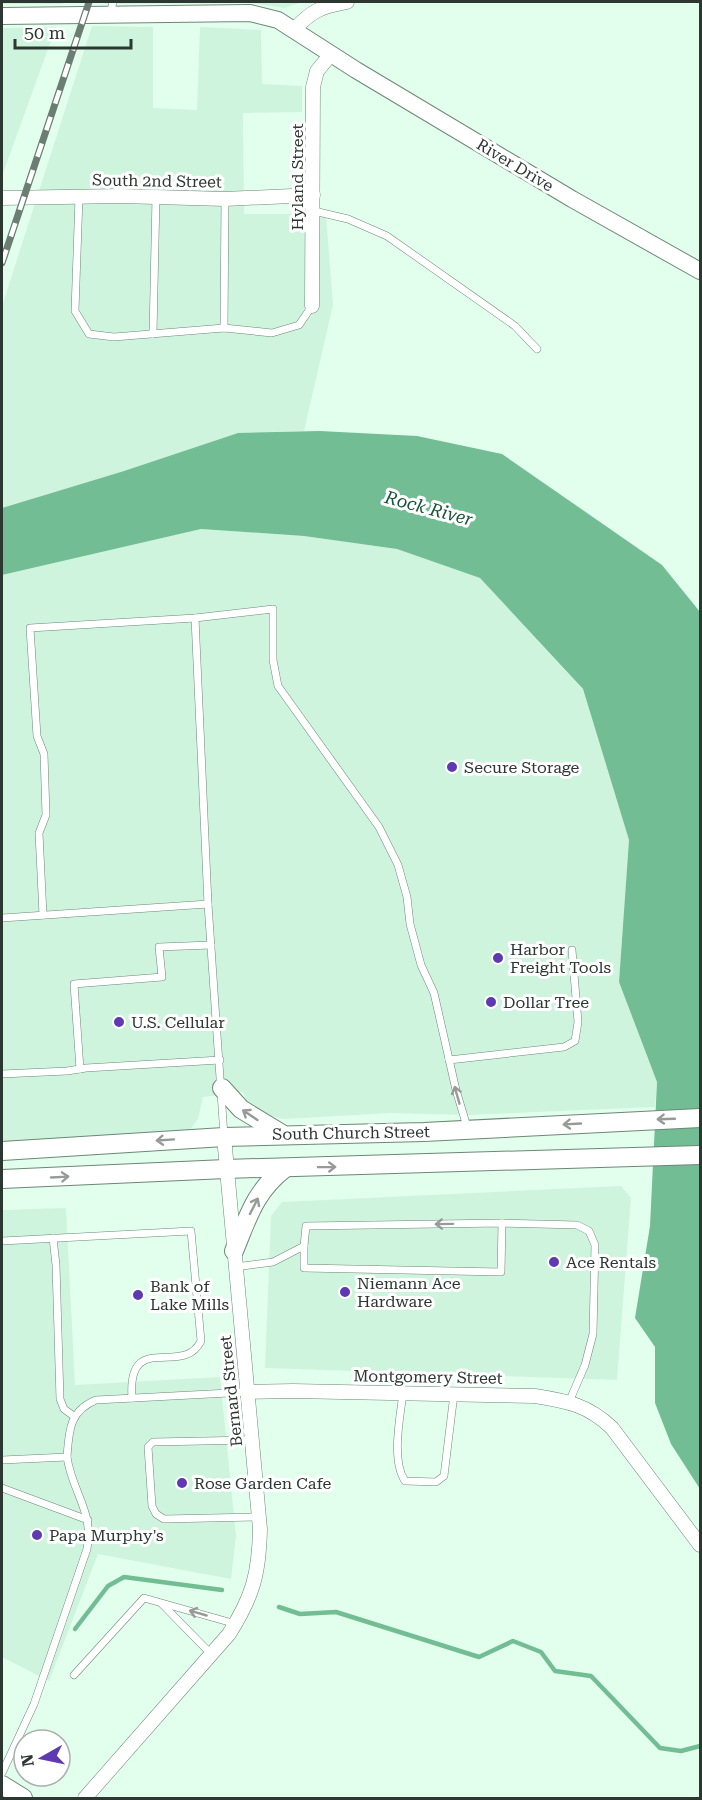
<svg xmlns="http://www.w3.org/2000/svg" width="702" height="1800" font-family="'Roboto Serif',serif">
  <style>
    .built { fill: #cff4de }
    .water { fill: #73bd95 }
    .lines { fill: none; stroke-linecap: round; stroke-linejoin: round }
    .stream { stroke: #73bd95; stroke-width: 4.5 }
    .service-casing { stroke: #6c8777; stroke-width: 8 }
    .minor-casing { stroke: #6c8777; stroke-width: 15 }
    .tertiary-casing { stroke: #6c8777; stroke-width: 18 }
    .secondary-casing { stroke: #6c8777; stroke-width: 20 }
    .service { stroke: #fff; stroke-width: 7 }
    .minor { stroke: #fff; stroke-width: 14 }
    .tertiary { stroke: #fff; stroke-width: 16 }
    .secondary { stroke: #fff; stroke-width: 18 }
    .rail-casing { stroke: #6c7d73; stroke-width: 7 }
    .rail { stroke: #fff; stroke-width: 4.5; stroke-dasharray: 14; stroke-linecap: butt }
    .oneway { stroke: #969b98 }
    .poi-dot { fill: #5d3ab2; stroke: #fff; stroke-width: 2 }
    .labels { text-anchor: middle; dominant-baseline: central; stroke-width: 6; stroke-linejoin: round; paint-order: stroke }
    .street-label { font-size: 16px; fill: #2c3731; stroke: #fff }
    .poi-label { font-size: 16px; fill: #2c3731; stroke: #fff; text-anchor: start }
    .water-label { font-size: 18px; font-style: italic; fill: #1a5338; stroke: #fff }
  </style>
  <rect width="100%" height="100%" fill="#e2ffed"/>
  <g class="built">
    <path d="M2 2H64L63 4H2Z"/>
    <path d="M105 2H303L284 8 251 3 104 4Z"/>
    <path d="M92 26 153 27V108L197 110 200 27 261 30 262 84 302 86V112L243 113 244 214H326L333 305 304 431 238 433 124 471 2 508V306Z"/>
    <path d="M56 27 2 176V28Z"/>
    <path d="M201 529 304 536 397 549 480 578 583 690 629 840 619 982 657 1082 655 1107 468 1115 390 1113 284 1119 262 1114 248 1104 243 1092 203 1097 198 1119 190 1130 2 1146V575Z"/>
    <path d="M621 1186 631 1198 617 1380 265 1368 271 1216 282 1202Z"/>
    <path d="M66 1208 75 1385 220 1377 236 1536 231 1579 98 1554 49 1681 2 1657V1210Z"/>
  </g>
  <path class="water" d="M320 431 417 436 502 454 662 565 700 612V1489L671 1444 655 1403V1347L635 1318 650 1226 657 1082 619 982 629 840 583 689 480 578 397 549 304 536 201 529 2 575V508L124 471 238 433Z"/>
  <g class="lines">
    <g class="stream">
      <path d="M279 1607 300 1614 336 1612 479 1657 513 1641 541 1652 555 1671 591 1676 660 1748 681 1751 700 1746"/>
      <path d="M75 1629 108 1586 124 1577 222 1590"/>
    </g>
    <defs>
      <g id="service">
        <path d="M110 15 113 2"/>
        <path d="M79 197 75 311 89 334 114 337 224 328 272 333 299 325 312 306"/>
        <path d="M314 211 348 219 387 236 515 326 537 349"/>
        <path d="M224 328 225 199"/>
        <path d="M153 334 156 197"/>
        <path d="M195 618 208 904 224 1136"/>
        <path d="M43 915 39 833 46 815 44 754 37 736 30 628 195 618 273 609V660L278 686 379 827 398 865 407 897 410 924 421 965 434 993 456 1090 468 1130"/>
        <path d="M2 918 208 904"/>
        <path d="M449 1060 564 1047 575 1041 578 1022 572 950"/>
        <path d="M80 1069 74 984 162 977 159 947 211 945"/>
        <path d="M2 1074 67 1071 86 1068 220 1060"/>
        <path d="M53 1238 56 1265 60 1399 64 1409 75 1417"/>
        <path d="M2 1241 191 1231 201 1341C183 1378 127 1329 132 1398"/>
        <path d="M304 1246V1268L501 1272 502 1223"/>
        <path d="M235 1267 273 1262 304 1246 306 1226 502 1223 577 1225 589 1231 595 1245 593 1334 585 1365 569 1402"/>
        <path d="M403 1393C400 1418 391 1460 405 1481L436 1482 444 1476 454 1394"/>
        <path d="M253 1440 153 1442 148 1447 152 1506 156 1514 164 1519 259 1517"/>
        <path d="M2 1460 67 1457C69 1431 69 1411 96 1400L248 1392"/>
        <path d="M2 1488 88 1520"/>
        <path d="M162 1604 211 1654"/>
        <path d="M74 1675 144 1598 236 1624"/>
        <path d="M2 1773 34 1704 87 1549C94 1511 72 1492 67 1457"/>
      </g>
      <g id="minor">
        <path d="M294 30C312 10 321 7 347 2"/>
        <path d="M2 198 121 196 225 199 313 195"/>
        <path d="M312 306 313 87 317 71 331 54"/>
        <path d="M248 1392 293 1391 535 1396C567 1401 588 1405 612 1428L700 1545"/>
        <path d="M85 1798 229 1634C253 1596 259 1574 260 1529L224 1137"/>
      </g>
      <path id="tertiary" d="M2 16 250 13 278 20 356 70 572 199 700 271"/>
      <g id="secondary">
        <path d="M222 1088 241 1109 282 1134"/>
        <path d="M2 1151 224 1137 424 1132 700 1118"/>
        <path d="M2 1179 226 1169 700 1155"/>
        <path d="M234 1251C248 1217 255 1191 285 1168"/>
        <path d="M2 1785 23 1798"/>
      </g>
    </defs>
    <use href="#service" class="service-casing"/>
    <use href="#minor" class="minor-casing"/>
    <use href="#tertiary" class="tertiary-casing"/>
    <use href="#secondary" class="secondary-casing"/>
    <use href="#service" class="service"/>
    <use href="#minor" class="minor"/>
    <use href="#tertiary" class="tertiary"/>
    <use href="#secondary" class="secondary"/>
    <defs>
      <path id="rail" d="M2 263 89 2"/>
    </defs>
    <use href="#rail" class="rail-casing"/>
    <use href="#rail" class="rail"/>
  </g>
  <defs><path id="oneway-shaft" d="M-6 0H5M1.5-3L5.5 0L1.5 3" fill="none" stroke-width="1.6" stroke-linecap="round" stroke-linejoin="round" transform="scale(1.5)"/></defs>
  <g class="oneway">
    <use href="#oneway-shaft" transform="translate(457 1095) rotate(-106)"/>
    <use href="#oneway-shaft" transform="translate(250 1115) rotate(-146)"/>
    <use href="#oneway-shaft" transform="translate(666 1119) rotate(178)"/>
    <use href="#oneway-shaft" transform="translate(572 1124) rotate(177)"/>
    <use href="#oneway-shaft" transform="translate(165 1140) rotate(176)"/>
    <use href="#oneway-shaft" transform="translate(327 1167) rotate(-1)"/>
    <use href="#oneway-shaft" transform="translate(60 1177) rotate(-3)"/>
    <use href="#oneway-shaft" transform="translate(254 1206) rotate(-63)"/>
    <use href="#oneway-shaft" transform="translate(444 1224) rotate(179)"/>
    <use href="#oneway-shaft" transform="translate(198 1613) rotate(-164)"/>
  </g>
  <g class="poi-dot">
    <circle cx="452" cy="767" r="6"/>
    <circle cx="498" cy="958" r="6"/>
    <circle cx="491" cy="1002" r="6"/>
    <circle cx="119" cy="1022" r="6"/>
    <circle cx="554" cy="1262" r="6"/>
    <circle cx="345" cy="1292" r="6"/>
    <circle cx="138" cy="1295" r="6"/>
    <circle cx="182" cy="1483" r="6"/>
    <circle cx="37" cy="1535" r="6"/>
  </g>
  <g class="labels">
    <g class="street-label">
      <text transform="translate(515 165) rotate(31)">River Drive</text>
      <text transform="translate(297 177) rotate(-90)">Hyland Street</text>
      <text transform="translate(157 181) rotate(1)">South 2nd Street</text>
      <text transform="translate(351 1133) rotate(-1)">South Church Street</text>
      <text transform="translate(428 1377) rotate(1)">Montgomery Street</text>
      <text transform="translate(231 1391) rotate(-96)">Bernard Street</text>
    </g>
    <g class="poi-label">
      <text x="464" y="767">Secure Storage</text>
      <text x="510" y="949">Harbor<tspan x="510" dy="18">Freight Tools</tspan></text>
      <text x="503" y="1002">Dollar Tree</text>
      <text x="131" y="1022">U.S. Cellular</text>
      <text x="566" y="1262">Ace Rentals</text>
      <text x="357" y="1283">Niemann Ace<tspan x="357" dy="18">Hardware</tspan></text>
      <text x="150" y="1286">Bank of<tspan x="150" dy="18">Lake Mills</tspan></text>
      <text x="194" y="1483">Rose Garden Cafe</text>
      <text x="49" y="1535">Papa Murphy's</text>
    </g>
    <g class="water-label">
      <text transform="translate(429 508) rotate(15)">Rock River</text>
    </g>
  </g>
  <rect width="702" height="1800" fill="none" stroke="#2c3731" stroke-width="6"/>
  <g transform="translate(42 1758) rotate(261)"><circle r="28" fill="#ffffff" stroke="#abafad" stroke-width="1.5"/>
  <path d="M0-4.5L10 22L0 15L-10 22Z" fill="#5d3ab2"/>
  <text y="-9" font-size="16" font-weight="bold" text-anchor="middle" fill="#2c3731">N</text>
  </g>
  <path d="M15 39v9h116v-9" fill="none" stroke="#2c3731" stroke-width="3"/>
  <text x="24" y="39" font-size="18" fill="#2c3731" stroke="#ffffff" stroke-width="4.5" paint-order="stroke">50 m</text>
</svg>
